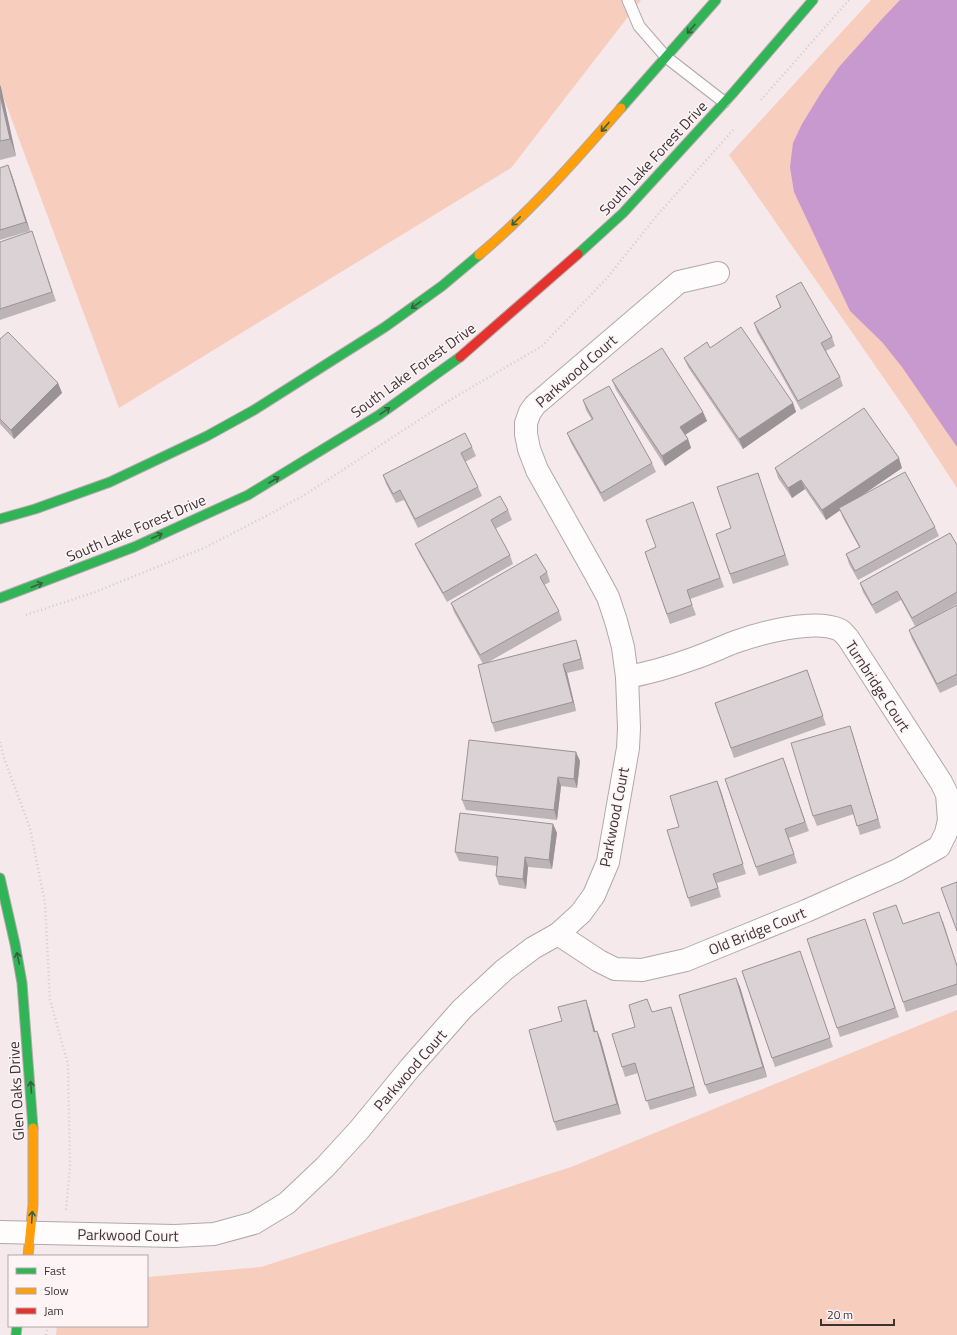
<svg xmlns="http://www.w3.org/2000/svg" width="957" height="1335" font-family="'Titillium Web',sans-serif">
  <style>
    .green { fill: #f7cdbd }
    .water { fill: #c799cf }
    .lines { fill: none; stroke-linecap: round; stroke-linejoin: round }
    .lane-casing { stroke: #b1a8aa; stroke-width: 13 }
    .street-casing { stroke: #b1a8aa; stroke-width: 24 }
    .fast-casing { stroke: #b1a8aa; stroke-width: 11 }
    .slow-casing { stroke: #b1a8aa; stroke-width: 11 }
    .jam-casing { stroke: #b1a8aa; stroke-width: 11 }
    .path { stroke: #d1ccce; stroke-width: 2.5; stroke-dasharray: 1 3; stroke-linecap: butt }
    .lane { stroke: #fefcfc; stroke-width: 11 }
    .street { stroke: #fefcfc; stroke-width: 22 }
    .fast { stroke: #30b455; stroke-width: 9 }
    .slow { stroke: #ff9f0a; stroke-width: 9 }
    .jam { stroke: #e5322d; stroke-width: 9 }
    .wall { fill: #bcb5b8 }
    .shaded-wall { fill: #999396 }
    .building { fill: #dbd2d6; stroke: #999396 }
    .oneway { stroke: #386040 }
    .labels { text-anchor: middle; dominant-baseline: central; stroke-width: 3; stroke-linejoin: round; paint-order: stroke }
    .street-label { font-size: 15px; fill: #3c3335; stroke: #fef4f6 }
  </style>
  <rect width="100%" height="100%" fill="#f5e9ec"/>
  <g class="green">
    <path d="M0 0H641L511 168 119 408 0 88Z"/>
    <path d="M871 0H957V488L908 413 729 155Z"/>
    <path d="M957 1010V1335H56L57 1326H147V1277L261 1267 571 1167Z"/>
  </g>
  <path class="water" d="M900 0H957V447L902 367 882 342 850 311 794 192 790 167 793 143 802 124 821 93 839 67 882 19Z"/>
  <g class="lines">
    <defs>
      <path id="lane" d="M628 0 639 26 666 57 724 102"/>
      <g id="street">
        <path d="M558 934 599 961 615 969 642 970 686 960 806 911 898 870 939 847 946 833 949 820 947 794 941 782 848 638C846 636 843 632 840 630 815 618 760 633 735 642 722 647 709 653 695 658 673 666 650 673 627 677"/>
        <path d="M0 1232 175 1236 214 1234 254 1223 287 1203 325 1167 359 1130 410 1068 462 1009 504 970 533 948 558 934 581 913 594 895 608 862 628 748 629 728 627 677 623 647 616 621 608 597 595 573 537 470 529 449 526 434V423L530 412 535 405 679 282 718 273"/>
      </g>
      <g id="fast">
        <path d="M621 108 716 0"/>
        <path d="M578 254 623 213 733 93 813 0"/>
        <path d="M0 519 35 509 110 482 207 436 254 410 385 327 442 286 479 255"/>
        <path d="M0 598 134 547 248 495 379 415 460 357"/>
        <path d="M0 878 15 944 22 983 33 1128"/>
        <path d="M16 1335 17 1326"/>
      </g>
      <g id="slow">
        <path d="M479 255C531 211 576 160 621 108"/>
        <path d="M28 1256 33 1205V1128"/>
      </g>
      <path id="jam" d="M460 357 578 254"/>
    </defs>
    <use href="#lane" class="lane-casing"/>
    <use href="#street" class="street-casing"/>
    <use href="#fast" class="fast-casing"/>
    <use href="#slow" class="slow-casing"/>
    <use href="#jam" class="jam-casing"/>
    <g class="path">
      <path d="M761 100 849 0"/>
      <path d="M26 615 95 592 204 548 272 513 306 494 445 403 542 346 607 278 654 219 733 130"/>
      <path d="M0 742 4 758 30 828 45 903 50 1000 68 1064 70 1167 66 1210"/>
      <path d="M46 1335 48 1326"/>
    </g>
    <use href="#lane" class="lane"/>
    <use href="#street" class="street"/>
    <use href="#fast" class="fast"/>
    <use href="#slow" class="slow"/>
    <use href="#jam" class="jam"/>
  </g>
  <g class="wall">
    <path d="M0 85 16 156 0 160Z"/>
    <path d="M8 165 30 231 0 240V168Z"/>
    <path d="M35 240 56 301 0 320V242Z"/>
    <path d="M776 296 832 337 835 346 826 351 840 377 843 386 801 410 757 332 754 323 780 307Z"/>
    <path d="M0 339 58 383 62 393 14 439 0 424Z"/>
    <path d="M684 358 793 403 796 412 743 449 688 367Z"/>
    <path d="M612 380 703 412 707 421 685 435 688 439 691 448 665 466 616 390Z"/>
    <path d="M583 400 652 463 656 472 604 502 571 443 567 433 592 420 586 410Z"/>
    <path d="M472 447 476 456 465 462 478 487 482 496 418 528 404 500 396 503 386 484 383 475Z"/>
    <path d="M775 468H902L853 501 935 527 939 536 858 580 849 564 846 554 859 547 843 518 840 510 826 520 805 489 792 498 778 478Z"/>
    <path d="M758 473 789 565 733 584 716 534 731 528Z"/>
    <path d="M693 502 724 587 690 599 696 615 670 624 645 552 656 547Z"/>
    <path d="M508 510 512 520 495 529 510 555 513 564 447 602 419 553 415 544Z"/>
    <path d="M957 545V604L933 617 957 605V685L940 693 912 639 909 630 915 626 901 600 876 614 863 592 860 583Z"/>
    <path d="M547 572 550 582 544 585 559 611 562 620 487 663 576 640 579 649 584 669 567 673 576 711 495 732 492 723 483 664 454 612 451 603Z"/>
    <path d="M807 670 826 725 734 758 715 703Z"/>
    <path d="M850 726 853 735 881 828 860 835 854 814 817 826 813 816Z"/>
    <path d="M783 758 809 831 789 838 797 863 759 876 725 779Z"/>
    <path d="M580 761 577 788 561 786 557 820 466 810 462 800Z"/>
    <path d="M717 781 746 874 717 883 721 897 691 907 688 898 679 827Z"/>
    <path d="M553 824 557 833 552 869 528 867 526 889 499 885 496 876 497 866 459 861 455 852Z"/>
    <path d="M865 919 899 1017 840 1037 837 1028Z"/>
    <path d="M943 921 957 965V995L906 1012 903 1002V924Z"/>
    <path d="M800 951 833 1047 775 1067 742 971Z"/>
    <path d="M736 978 740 987 767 1077 709 1094 705 1085Z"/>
    <path d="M671 1007 674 1016 697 1096 650 1110 638 1073 625 1077 622 1067 635 1027 652 1012Z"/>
    <path d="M589 1009 595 1032 597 1031 601 1041 621 1114 557 1131 554 1122 562 1021Z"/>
  </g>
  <g class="shaded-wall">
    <path d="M0 85 1 87 16 156 10 139 0 95Z"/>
    <path d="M8 165 12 175 30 231 26 222Z"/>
    <path d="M58 383 62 393 14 439 11 430Z"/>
    <path d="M793 403 796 412 743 449 739 439Z"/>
    <path d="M703 412 707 421 683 436 680 427Z"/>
    <path d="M688 439 691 448 665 466 662 456Z"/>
    <path d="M899 458 902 468 826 520 822 510Z"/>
    <path d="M801 480 805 489 792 498 788 488Z"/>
    <path d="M576 640 579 649 584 669 581 659Z"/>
    <path d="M563 664 567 673 576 711 573 702Z"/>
    <path d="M850 726 853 735 881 828 878 819Z"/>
    <path d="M576 752 580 761 577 788 574 779Z"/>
    <path d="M558 777 561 786 557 820 554 810Z"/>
    <path d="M717 781 721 791 746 874 743 864Z"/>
    <path d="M553 824 557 833 552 869 549 860Z"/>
    <path d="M525 857 528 867 526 889 523 879Z"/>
    <path d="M736 978 740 987 767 1077 763 1067Z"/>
    <path d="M586 1000 589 1009 598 1041 594 1032Z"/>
    <path d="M671 1007 674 1016 697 1096 694 1087Z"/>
    <path d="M597 1031 601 1041 621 1114 617 1104Z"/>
  </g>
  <g class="building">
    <path d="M0 95 10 139 0 141Z"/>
    <path d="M8 165 26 222 0 230V168Z"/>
    <path d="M32 231 52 292 0 309V242Z"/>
    <path d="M801 282 832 337 821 343 840 377 798 401 754 323 781 307 776 296Z"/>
    <path d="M741 327 793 403 739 439 684 358 707 342 710 348Z"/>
    <path d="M8 332 58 383 11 430 0 419V339Z"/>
    <path d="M662 348 703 412 680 427 688 439 662 456 612 380Z"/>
    <path d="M609 386 652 463 601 493 567 433 593 419 583 400Z"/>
    <path d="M864 408 899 458 822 510 801 480 788 488 775 468Z"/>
    <path d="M465 433 472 447 461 453 478 487 415 519 400 490 393 494 383 475Z"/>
    <path d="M905 472 935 527 855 571 846 554 860 547 839 508Z"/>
    <path d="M758 473 785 555 730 574 716 534 731 528 717 487Z"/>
    <path d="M500 496 508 510 491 520 510 555 443 593 415 544Z"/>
    <path d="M693 502 720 578 687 590 692 605 667 614 645 552 656 547 646 520Z"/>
    <path d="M950 533 957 545V592L912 618 897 591 872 605 860 583Z"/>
    <path d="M536 554 547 572 540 577 559 611 480 655 451 603Z"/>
    <path d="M957 605V674L937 684 909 630Z"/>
    <path d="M576 640 581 659 563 664 573 702 492 723 478 665Z"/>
    <path d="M807 670 823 716 731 748 715 703Z"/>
    <path d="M850 726 878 819 857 826 851 805 813 816 791 743Z"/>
    <path d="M469 740 576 752 574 779 558 777 554 810 462 800Z"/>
    <path d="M783 758 805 822 785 829 794 854 756 867 725 779Z"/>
    <path d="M717 781 743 864 713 874 718 888 688 898 667 830 679 827 670 796Z"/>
    <path d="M460 813 553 824 549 860 525 857 523 879 496 876 498 857 455 852Z"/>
    <path d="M957 882V931L941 888Z"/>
    <path d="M896 905 903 924 939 912 957 966V984L903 1002 873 913Z"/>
    <path d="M865 919 895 1008 837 1028 807 939Z"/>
    <path d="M800 951 830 1038 772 1058 742 971Z"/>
    <path d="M736 978 763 1067 705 1085 679 995Z"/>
    <path d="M647 999 652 1012 671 1007 694 1087 646 1101 635 1063 622 1067 612 1034 635 1027 629 1005Z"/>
    <path d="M586 1000 594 1032 597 1031 617 1104 554 1122 529 1030 562 1021 558 1007Z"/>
  </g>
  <defs><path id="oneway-shaft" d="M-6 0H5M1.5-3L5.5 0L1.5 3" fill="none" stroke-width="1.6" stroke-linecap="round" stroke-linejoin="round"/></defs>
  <g class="oneway">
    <use href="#oneway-shaft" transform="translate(691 29) rotate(131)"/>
    <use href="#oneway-shaft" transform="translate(605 127) rotate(131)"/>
    <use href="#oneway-shaft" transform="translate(516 221) rotate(135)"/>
    <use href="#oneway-shaft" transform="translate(416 305) rotate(144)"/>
    <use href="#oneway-shaft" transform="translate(385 411) rotate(-35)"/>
    <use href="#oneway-shaft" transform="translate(274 480) rotate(-30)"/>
    <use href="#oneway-shaft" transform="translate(157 536) rotate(-25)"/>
    <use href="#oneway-shaft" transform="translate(37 585) rotate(-21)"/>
    <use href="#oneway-shaft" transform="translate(18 958) rotate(-102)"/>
    <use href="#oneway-shaft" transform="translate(31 1087) rotate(-94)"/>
    <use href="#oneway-shaft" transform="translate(32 1217) rotate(-86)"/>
  </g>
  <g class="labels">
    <g class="street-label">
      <text transform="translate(653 158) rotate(-47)">South Lake Forest Drive</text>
      <text transform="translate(413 370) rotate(-36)">South Lake Forest Drive</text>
      <text transform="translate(576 371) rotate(-41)">Parkwood Court</text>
      <text transform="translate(136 528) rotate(-23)">South Lake Forest Drive</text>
      <text transform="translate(878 686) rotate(57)">Turnbridge Court</text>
      <text transform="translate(614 817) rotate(-79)">Parkwood Court</text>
      <text transform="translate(757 931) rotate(-22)">Old Bridge Court</text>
      <text transform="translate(410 1070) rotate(-49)">Parkwood Court</text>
      <text transform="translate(16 1091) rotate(-93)">Glen Oaks Drive</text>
      <text transform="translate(128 1235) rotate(1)">Parkwood Court</text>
    </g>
  </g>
  <rect x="8" y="1255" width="140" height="72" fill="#fef4f6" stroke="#b0a7a9"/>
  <rect x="16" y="1268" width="20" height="6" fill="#30b455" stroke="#b0a7a9"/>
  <text x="44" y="1275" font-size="12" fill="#3c3335">Fast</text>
  <rect x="16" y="1288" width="20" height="6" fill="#ff9f0a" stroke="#b0a7a9"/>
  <text x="44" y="1295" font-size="12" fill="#3c3335">Slow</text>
  <rect x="16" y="1308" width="20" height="6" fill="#e5322d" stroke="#b0a7a9"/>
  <text x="44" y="1315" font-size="12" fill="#3c3335">Jam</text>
  <path d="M821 1319v6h73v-6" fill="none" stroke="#3c3335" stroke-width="2"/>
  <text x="827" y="1319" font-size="12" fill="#3c3335" stroke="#fef4f6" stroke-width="3" paint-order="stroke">20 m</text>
</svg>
